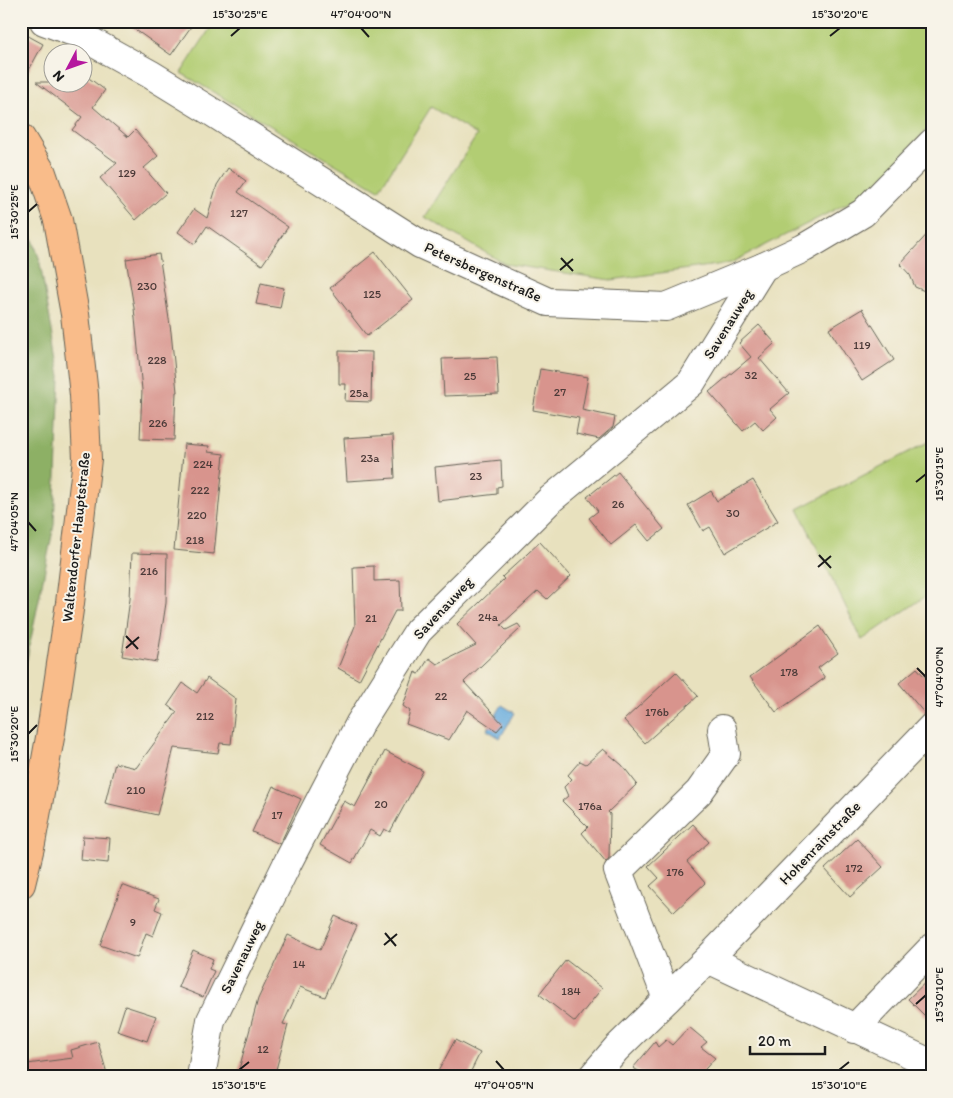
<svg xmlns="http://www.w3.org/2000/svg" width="953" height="1098" font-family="Itim,sans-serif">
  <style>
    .green { fill: #b2cd73; stroke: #677448 }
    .forest { fill: #8db065; stroke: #546640 }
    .water { fill: #67acdd; stroke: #42647c }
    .building { fill: #d8948d }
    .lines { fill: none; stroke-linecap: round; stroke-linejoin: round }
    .minor-casing { stroke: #636155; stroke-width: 30 }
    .major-casing { stroke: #636155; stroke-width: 30 }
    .minor { stroke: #fff; stroke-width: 28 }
    .major { stroke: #f9bc8a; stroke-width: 28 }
    .ticks { fill: none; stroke: #1c1c1c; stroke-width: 2 }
    .labels { text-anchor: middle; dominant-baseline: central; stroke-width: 4; stroke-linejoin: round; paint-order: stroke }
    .number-label { font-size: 12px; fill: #4b3a38 }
    .street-label { font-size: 15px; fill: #1c1c1c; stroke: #f7f3e8 }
    .neatline { fill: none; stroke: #1c1c1c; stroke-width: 2 }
    .ticks-label { font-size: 12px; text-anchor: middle; fill: #1c1c1c }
  </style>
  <rect width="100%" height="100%" fill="#f7f3e8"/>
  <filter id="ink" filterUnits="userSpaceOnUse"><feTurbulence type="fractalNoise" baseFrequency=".02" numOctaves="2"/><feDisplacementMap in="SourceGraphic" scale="10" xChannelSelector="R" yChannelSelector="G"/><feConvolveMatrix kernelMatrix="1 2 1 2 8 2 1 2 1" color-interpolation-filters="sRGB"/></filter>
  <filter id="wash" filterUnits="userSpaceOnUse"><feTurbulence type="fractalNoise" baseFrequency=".0096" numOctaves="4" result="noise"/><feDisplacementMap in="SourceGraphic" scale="20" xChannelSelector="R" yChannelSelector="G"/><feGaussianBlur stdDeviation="1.12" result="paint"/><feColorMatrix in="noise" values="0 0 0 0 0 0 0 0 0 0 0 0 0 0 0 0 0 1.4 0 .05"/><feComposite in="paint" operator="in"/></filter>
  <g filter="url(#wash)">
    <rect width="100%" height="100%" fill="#e8e1be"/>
    <g class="green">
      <path d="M215 21H932V124L869 192 731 263 611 280 505 264 425 217 477 135 431 107 379 190 181 73Z"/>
      <path d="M932 440V592L862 640 798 509Z"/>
    </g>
    <path class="forest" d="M21 203 39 258 60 376 54 525 21 688Z"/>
    <g class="water">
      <path d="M657 21H705L701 24 668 27Z"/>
      <path d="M502 705 515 713 500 738 487 730Z"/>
    </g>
    <g id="blocks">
      <g class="building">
        <path d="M123 21H195L171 55Z"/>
        <path d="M21 32 43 44 21 85Z"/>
        <path d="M82 73 105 90 93 107 128 137 135 130 158 156 144 168 166 193 136 220 100 178 117 163 72 130 82 117 36 82H77L82 86Z"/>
        <path d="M228 168 246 181 238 192 288 227 262 265 207 226 195 244 178 232 194 209 207 218 217 185Z"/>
        <path d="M932 229V294L915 287 910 275 900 264Z"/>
        <path d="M375 252 413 300 367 336 330 288Z"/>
        <path d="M159 254 171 332 177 392H176L174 440 140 439 142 390 134 308 126 259Z"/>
        <path d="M261 283 284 288 280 308 256 304Z"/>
        <path d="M862 309 894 360 862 381 829 329Z"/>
        <path d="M759 325 775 343 759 358 789 393 770 409 777 417 763 430 755 421 743 431 709 392 751 357 739 343Z"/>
        <path d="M339 351 372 352 371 402 345 401 346 384H339Z"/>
        <path d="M497 357 499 394 444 396 442 359Z"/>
        <path d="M540 369 588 377 582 410 615 417 613 427 599 439 576 434 579 418 533 410Z"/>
        <path d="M393 435 395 478 347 481 344 438Z"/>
        <path d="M184 444 209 446 208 452 224 454 214 554 174 550Z"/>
        <path d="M501 460 502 486 497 487V494L438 501 435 467Z"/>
        <path d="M618 472 664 529 649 541 636 525 611 545 589 518 598 511 587 497Z"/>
        <path d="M753 480 778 521 725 553 710 527 703 531 688 505 711 491 717 501Z"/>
        <path d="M540 542 571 576 547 599 538 591 501 625 506 630 518 624 521 628 464 682 503 724 497 731 467 710 449 740 406 724 410 711 403 706 415 672 419 674 429 658 437 664 476 645 457 624 504 579 502 577Z"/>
        <path d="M132 553 167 554 166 603 157 662 122 656 130 599Z"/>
        <path d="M374 566V581L400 580 401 611H395L359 680 338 668 355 626 353 567Z"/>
        <path d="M820 626 838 653 818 668 825 678 776 712 750 677Z"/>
        <path d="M917 668 932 685V712L925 714 899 683Z"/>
        <path d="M676 672 698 696 645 743 624 720Z"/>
        <path d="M207 678 236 699 231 744 220 743 218 753 174 748 157 815 105 803 115 763 136 768 177 712 168 705 183 683 197 693Z"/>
        <path d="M603 749 622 765 637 784 608 812 610 814 609 858 606 862 582 833 588 827 562 801 568 796 564 787 572 779 568 775 580 761 586 764Z"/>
        <path d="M385 751 423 771 390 832 384 829 380 836 370 830 352 863 320 845 344 801 355 807Z"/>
        <path d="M273 786 301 799 280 844 252 832Z"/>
        <path d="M693 824 709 842 687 862 705 883 674 912 650 886 659 878 648 866Z"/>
        <path d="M83 836 110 838 108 863 81 860Z"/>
        <path d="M857 839 883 867 850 897 825 869Z"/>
        <path d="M122 885 159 899 155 909 162 912 153 936 146 933 137 958 100 945Z"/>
        <path d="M335 916 357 926 325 997 300 987 283 1024 288 1025 274 1077H251L238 1073 258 999 288 935 320 950Z"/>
        <path d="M193 950 213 959 209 969 214 971 203 997 178 987Z"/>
        <path d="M566 960 602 988 575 1022 539 994Z"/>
        <path d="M932 976V1023L908 999Z"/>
        <path d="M125 1006 156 1016 147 1041 117 1031Z"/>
        <path d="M689 1027 707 1042 701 1047 715 1058 698 1077H650L633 1068 655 1042 658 1047 666 1040 672 1045Z"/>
        <path d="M455 1040 480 1053 468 1077H435Z"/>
        <path d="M98 1042 108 1077H28L27 1064 73 1058 71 1050Z"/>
      </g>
    </g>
  </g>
  <g filter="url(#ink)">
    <use href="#blocks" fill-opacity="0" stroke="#636155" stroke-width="1"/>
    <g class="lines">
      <defs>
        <g id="minor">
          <path d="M44 21 76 33 150 74 212 112 420 244 548 302 666 307 763 267 804 248 863 213 932 143"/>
          <path d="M708 959 932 727"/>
          <path d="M667 999 618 871 699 792 726 754 722 729"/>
          <path d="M854 1029 932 948"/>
          <path d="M201 1077 211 1020 288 862 360 723 418 631 551 499 691 383 763 267"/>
          <path d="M592 1077 616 1049 708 959 932 1064"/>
        </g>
        <path id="major" d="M21 138 42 173 58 220 75 314 84 395 87 459 70 603 51 732 31 843 21 884"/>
      </defs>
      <use href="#minor" class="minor-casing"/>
      <use href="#major" class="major-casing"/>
      <use href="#minor" class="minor"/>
      <use href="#major" class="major"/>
    </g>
  </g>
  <path class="ticks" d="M361 28 369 37M231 36 240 28M830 36 840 28M28 212 37 204M561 258 573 271M560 270 573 259M916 482 926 474M28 522 36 531M819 555 831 568M818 567 831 556M126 636 138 649M126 648 139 637M917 668 926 677M28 734 37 725M385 933 396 946M384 945 397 934M916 1004 926 995M496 1061 504 1070M239 1070 249 1062M839 1070 849 1062"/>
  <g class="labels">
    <g class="number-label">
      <text x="127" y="173">129</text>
      <text x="239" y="213">127</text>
      <text x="147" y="286">230</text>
      <text x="372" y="294">125</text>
      <text x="862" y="345">119</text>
      <text x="157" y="360">228</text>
      <text x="751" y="375">32</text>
      <text x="470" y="376">25</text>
      <text x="560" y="392">27</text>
      <text x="359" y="393">25a</text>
      <text x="158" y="423">226</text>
      <text x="370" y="458">23a</text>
      <text x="203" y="464">224</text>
      <text x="476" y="476">23</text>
      <text x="200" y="490">222</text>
      <text x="618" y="504">26</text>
      <text x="733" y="513">30</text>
      <text x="197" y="515">220</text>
      <text x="195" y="540">218</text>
      <text x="149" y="571">216</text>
      <text x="488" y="617">24a</text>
      <text x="371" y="618">21</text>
      <text x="789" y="672">178</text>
      <text x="441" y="696">22</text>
      <text x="657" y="712">176b</text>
      <text x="205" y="716">212</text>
      <text x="136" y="790">210</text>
      <text x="381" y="804">20</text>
      <text x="590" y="806">176a</text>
      <text x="277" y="815">17</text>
      <text x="854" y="868">172</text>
      <text x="675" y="872">176</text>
      <text x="133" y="922">9</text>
      <text x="299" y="964">14</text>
      <text x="571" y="991">184</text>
      <text x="263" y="1049">12</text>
    </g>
    <g class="street-label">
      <text transform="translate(483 272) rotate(24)">Petersbergenstraße</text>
      <text transform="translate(728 324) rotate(-58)">Savenauweg</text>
      <text transform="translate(76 537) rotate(-84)">Waltendorfer Hauptstraße</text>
      <text transform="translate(443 608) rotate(-47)">Savenauweg</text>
      <text transform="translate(820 843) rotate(-46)">Hohenrainstraße</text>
      <text transform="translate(242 957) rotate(-64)">Savenauweg</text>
    </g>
  </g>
  <rect width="953" height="1098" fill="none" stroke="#f7f3e8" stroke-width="55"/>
  <g transform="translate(68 68) rotate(229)"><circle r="24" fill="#f7f3e8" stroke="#9f9d96"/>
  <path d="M0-4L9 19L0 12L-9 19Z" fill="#b5179e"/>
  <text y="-8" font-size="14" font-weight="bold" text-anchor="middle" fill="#1c1c1c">N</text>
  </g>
  <path d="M750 1046v8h75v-8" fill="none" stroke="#1c1c1c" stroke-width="2.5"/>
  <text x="758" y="1046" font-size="15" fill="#1c1c1c" stroke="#f7f3e8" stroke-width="4" paint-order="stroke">20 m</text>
  <rect x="28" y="28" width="898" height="1042" class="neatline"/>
  <g class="ticks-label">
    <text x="240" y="18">15°30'25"E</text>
    <text x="361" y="18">47°04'00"N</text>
    <text x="840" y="18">15°30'20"E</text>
    <text transform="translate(14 212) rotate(-90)" y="4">15°30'25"E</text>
    <text transform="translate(939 474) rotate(-90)" y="4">15°30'15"E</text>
    <text transform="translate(14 522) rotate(-90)" y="4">47°04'05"N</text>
    <text transform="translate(939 677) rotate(-90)" y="4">47°04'00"N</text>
    <text transform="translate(14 734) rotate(-90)" y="4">15°30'20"E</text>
    <text transform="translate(939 995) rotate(-90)" y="4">15°30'10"E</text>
    <text x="239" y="1089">15°30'15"E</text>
    <text x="504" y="1089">47°04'05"N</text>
    <text x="839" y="1089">15°30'10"E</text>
  </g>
</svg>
